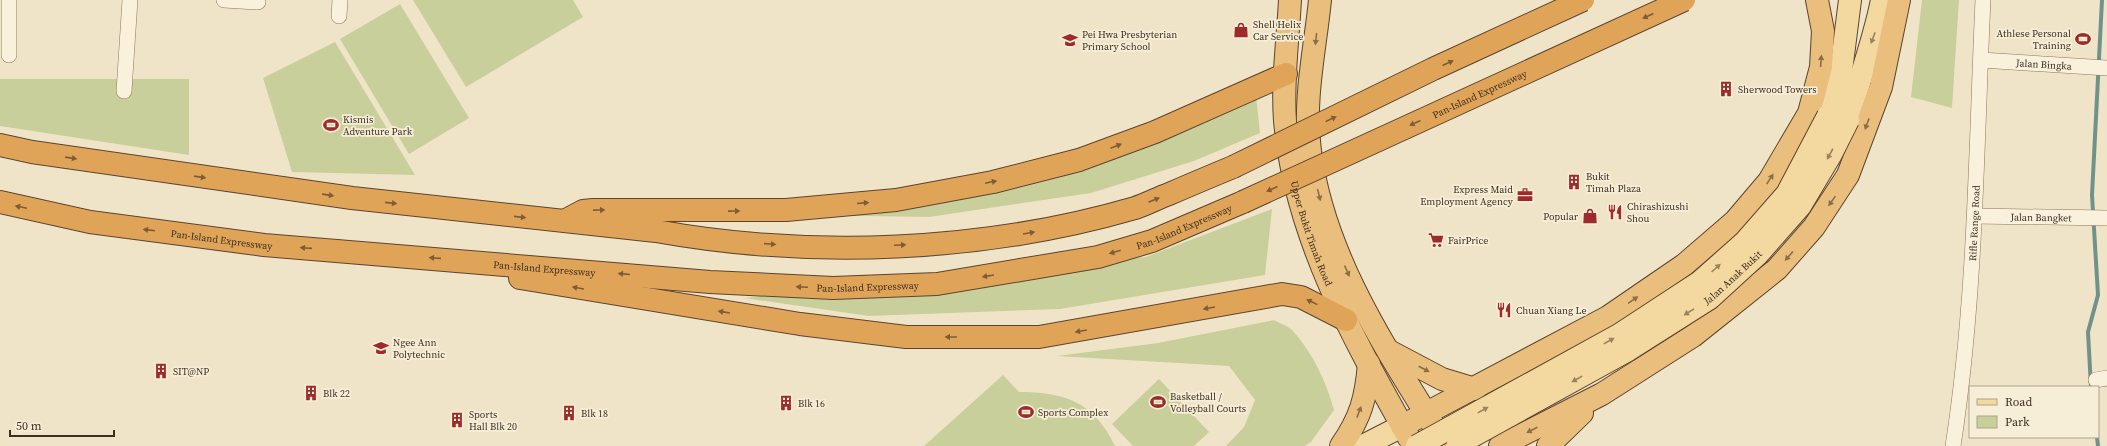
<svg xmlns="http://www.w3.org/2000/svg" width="2107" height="446" font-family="'Source Serif 4',serif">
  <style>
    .green { fill: #c9cf9b }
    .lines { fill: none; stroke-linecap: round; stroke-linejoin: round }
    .stream { stroke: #6f938a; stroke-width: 4 }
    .minor-casing { stroke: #8d765c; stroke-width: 16 }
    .primary-casing { stroke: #5b4430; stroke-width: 24 }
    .trunk-casing { stroke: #5b4430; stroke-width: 24 }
    .motorway-casing { stroke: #5b4430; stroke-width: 24 }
    .minor { stroke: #faf1dc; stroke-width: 15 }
    .primary { stroke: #f3d9a0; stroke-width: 22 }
    .trunk { stroke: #eabe7c; stroke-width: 22 }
    .motorway { stroke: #e0a458; stroke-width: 22 }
    .primary-bridge-casing { stroke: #5b4430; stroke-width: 24; stroke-linecap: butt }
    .motorway-bridge-casing { stroke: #5b4430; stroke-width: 24; stroke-linecap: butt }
    .primary-bridge { stroke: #f3d9a0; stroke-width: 22 }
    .motorway-bridge { stroke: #e0a458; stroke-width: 22 }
    .oneway { fill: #7e5d36 }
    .oneway2 { fill: #988460 }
    .oneway3 { fill: #8b6f49 }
    .labels { text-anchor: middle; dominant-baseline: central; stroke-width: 3.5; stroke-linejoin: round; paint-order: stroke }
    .poi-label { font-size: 10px; fill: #3d2e20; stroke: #f7eed8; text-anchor: start }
    .street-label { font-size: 10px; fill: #3d2e20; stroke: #f7eed8 }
  </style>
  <rect width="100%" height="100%" fill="#f0e4c8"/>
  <g class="green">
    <path d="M413 0H573L583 17 466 87Z"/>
    <path d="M1922 0H1959L1952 108 1911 97Z"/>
    <path d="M400 4 469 118 409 154 340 39Z"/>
    <path d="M335 42 415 175 292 172 263 78Z"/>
    <path d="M0 79H189V155L0 126Z"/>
    <path d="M1256 96 1260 133 1194 161 1091 193 929 217 804 215 923 205Z"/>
    <path d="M1272 209 1265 275 1060 309 869 316 744 298 1146 257Z"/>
    <path d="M1274 320C1279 323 1288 326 1292 330 1313 353 1326 381 1334 410L1311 442 1305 446H1226L1244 427 1255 400 1229 366 1057 356 1158 343Z"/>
    <path d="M1003 375 1019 392C1065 392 1094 402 1115 446H924Z"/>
    <path d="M1159 379 1209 432 1194 446H1133L1112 424Z"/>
  </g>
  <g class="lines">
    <g class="stream">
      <path d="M2091 387 2088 332 2098 295 2092 195 2102 0"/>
      <path d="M2097 437 2098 446"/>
    </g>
    <defs>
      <g id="minor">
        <path d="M9 0V55"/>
        <path d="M224 0 258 2"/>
        <path d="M339 16 340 0"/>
        <path id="s1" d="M1981 60 2107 68"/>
        <path d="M124 91 130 0"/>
        <path id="s2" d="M1975 216 2107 218"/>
        <path d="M2096 380 2107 378"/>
        <path id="s3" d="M1953 446C1976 298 1976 149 1983 0"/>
      </g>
      <g id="primary">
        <path d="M1828 116 1841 71 1850 0"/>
        <path d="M1848 120C1859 80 1874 41 1882 0"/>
        <path d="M1363 446 1402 426"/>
      </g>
      <g id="trunk">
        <path id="s4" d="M1290 0C1288 39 1282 82 1285 121 1295 236 1354 340 1409 438"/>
        <path d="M1320 0C1315 50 1303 101 1310 151 1324 260 1390 354 1446 446"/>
        <path d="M1389 351 1442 379 1475 389"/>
        <path d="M1402 426 1608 317 1684 265 1735 221 1769 181 1809 113 1821 67 1823 31 1817 0"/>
        <path d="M1341 446C1361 417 1366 398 1369 364"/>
        <path d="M1500 446 1602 394 1693 336 1777 269 1814 227 1848 175 1881 87 1899 0"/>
        <path d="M1548 446 1582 413"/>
      </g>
      <g id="motorway">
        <path d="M0 145 32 152 352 198 656 231C811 259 984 252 1135 208 1147 204 1158 198 1169 194 1190 185 1211 176 1233 167"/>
        <path id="s5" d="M0 202 90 222 264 245 710 282 833 288 937 284 1098 257 1152 241 1243 202"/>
        <path d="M566 220 583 211 593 210H786L896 200 993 182 1079 160 1155 132 1286 74"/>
        <path d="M520 278 800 324 906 337H1039L1282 294 1301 297 1346 320"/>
      </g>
    </defs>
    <use href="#minor" class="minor-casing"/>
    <use href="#primary" class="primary-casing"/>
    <use href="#trunk" class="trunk-casing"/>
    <use href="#motorway" class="motorway-casing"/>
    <use href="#minor" class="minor"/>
    <use href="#primary" class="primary"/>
    <use href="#trunk" class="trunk"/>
    <use href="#motorway" class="motorway"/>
    <defs>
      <g id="primary-bridge">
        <path id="s6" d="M1458 444 1628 350 1710 298 1757 255 1800 206 1831 154 1848 120"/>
        <path d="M1417 446 1619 335 1700 282 1745 242 1787 194 1828 116"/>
      </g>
      <g id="motorway-bridge">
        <path d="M1233 167 1433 69 1583 0"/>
        <path id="s7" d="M1243 202 1684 0"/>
      </g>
    </defs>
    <use href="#primary-bridge" class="primary-bridge-casing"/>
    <use href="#motorway-bridge" class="motorway-bridge-casing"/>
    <use href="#primary-bridge" class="primary-bridge"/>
    <use href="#motorway-bridge" class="motorway-bridge"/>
  </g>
  <defs><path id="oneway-solid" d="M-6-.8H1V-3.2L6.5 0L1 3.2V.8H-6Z"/></defs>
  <g class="oneway">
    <use href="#oneway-solid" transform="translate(1648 16) rotate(155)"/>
    <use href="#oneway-solid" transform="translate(1448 63) rotate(-25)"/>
    <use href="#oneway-solid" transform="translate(1331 119) rotate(-26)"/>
    <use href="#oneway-solid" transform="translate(1415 123) rotate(155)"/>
    <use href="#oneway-solid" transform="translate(1116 146) rotate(-21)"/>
    <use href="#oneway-solid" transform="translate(71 158) rotate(8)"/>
    <use href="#oneway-solid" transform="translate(200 177) rotate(8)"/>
    <use href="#oneway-solid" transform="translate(991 182) rotate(-12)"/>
    <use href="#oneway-solid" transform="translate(1272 189) rotate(155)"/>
    <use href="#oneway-solid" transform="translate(328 195) rotate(8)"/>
    <use href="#oneway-solid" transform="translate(1154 200) rotate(-23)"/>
    <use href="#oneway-solid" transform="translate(391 203) rotate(6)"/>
    <use href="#oneway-solid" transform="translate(863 203) rotate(-5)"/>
    <use href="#oneway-solid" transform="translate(21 207) rotate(-168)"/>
    <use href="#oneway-solid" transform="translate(599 210) rotate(-1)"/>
    <use href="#oneway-solid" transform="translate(734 211) rotate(-1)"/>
    <use href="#oneway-solid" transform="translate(520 217) rotate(6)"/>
    <use href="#oneway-solid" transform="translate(149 230) rotate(-173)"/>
    <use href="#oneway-solid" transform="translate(1029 233) rotate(-10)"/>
    <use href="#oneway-solid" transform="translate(770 244) rotate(4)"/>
    <use href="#oneway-solid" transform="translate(900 245) rotate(-2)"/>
    <use href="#oneway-solid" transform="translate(306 248) rotate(-176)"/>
    <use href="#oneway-solid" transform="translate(1115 252) rotate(164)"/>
    <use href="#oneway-solid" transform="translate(435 258) rotate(-176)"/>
    <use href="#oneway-solid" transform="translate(624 274) rotate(-175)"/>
    <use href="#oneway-solid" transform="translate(988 276) rotate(171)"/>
    <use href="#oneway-solid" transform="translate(802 287) rotate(-177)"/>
    <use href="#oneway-solid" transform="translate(578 288) rotate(-170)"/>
    <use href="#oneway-solid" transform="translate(1312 302) rotate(-154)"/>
    <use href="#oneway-solid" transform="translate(1209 308) rotate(170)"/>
    <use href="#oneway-solid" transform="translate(724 312) rotate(-171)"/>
    <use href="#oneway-solid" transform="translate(1081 331) rotate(170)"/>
    <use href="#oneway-solid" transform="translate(951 337) rotate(-180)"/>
  </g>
  <g class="oneway2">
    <use href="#oneway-solid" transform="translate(1873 38) rotate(110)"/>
    <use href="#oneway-solid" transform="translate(1830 154) rotate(119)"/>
    <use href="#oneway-solid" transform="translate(1716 268) rotate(-42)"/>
    <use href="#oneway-solid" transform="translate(1689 312) rotate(148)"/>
    <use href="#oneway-solid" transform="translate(1609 341) rotate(-29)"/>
    <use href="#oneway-solid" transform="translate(1577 379) rotate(151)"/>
    <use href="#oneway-solid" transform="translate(1483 410) rotate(-29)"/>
  </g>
  <g class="oneway3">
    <use href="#oneway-solid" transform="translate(1316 39) rotate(96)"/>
    <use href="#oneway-solid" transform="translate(1821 61) rotate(-86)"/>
    <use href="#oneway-solid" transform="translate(1867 124) rotate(110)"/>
    <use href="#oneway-solid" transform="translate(1770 179) rotate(-57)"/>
    <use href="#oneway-solid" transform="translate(1319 195) rotate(76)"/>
    <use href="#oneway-solid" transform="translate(1832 201) rotate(125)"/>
    <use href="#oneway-solid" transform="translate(1789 256) rotate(131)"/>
    <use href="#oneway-solid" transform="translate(1347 271) rotate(66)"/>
    <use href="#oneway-solid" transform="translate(1633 300) rotate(-34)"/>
    <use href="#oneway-solid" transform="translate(1424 369) rotate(28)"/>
    <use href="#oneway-solid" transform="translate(1359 412) rotate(-69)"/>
    <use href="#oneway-solid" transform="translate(1532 430) rotate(153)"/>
  </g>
  <defs>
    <symbol id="shop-bare" viewBox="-9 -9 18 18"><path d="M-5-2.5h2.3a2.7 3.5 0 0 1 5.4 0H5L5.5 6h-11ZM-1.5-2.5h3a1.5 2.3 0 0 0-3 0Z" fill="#9e2a2b" stroke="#f7eed8" stroke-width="2.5" paint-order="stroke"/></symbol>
    <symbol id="stadium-bare" viewBox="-9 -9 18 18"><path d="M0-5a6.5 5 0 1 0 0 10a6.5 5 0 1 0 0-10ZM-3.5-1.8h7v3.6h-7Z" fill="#9e2a2b" stroke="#f7eed8" stroke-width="2.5" paint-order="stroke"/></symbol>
    <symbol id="school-bare" viewBox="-9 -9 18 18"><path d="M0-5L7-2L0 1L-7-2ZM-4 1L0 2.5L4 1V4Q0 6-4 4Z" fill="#9e2a2b" stroke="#f7eed8" stroke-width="2.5" paint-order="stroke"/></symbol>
    <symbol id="building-bare" viewBox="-9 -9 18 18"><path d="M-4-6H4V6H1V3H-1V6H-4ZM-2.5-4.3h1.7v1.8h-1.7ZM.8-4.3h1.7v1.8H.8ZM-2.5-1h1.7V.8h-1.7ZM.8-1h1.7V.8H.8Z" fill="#9e2a2b" stroke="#f7eed8" stroke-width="2.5" paint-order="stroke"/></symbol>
    <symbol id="office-bare" viewBox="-9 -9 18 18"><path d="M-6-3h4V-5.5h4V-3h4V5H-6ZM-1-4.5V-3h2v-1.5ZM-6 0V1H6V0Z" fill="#9e2a2b" stroke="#f7eed8" stroke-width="2.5" paint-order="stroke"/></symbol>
    <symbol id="restaurant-bare" viewBox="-9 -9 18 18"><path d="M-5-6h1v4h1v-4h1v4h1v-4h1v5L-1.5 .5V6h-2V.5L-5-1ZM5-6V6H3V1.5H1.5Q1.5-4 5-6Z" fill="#9e2a2b" stroke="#f7eed8" stroke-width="2.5" paint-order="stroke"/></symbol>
    <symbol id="supermarket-bare" viewBox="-9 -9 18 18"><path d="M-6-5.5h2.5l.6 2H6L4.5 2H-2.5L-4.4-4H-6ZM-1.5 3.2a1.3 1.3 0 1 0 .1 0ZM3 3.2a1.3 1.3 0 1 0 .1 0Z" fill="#9e2a2b" stroke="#f7eed8" stroke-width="2.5" paint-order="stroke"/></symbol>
    <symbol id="university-bare" viewBox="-9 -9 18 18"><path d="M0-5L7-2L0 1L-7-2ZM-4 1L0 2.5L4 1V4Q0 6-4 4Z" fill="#9e2a2b" stroke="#f7eed8" stroke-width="2.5" paint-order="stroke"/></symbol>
  </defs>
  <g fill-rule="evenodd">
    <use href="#shop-bare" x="1230" y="19" width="22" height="22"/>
    <use href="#stadium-bare" x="2072" y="28" width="22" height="22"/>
    <use href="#school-bare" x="1059" y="29" width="22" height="22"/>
    <use href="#building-bare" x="1715" y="78" width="22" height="22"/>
    <use href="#stadium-bare" x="320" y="114" width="22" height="22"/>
    <use href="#building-bare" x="1563" y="171" width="22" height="22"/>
    <use href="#office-bare" x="1514" y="184" width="22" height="22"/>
    <use href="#restaurant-bare" x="1604" y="201" width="22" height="22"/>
    <use href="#shop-bare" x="1579" y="205" width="22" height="22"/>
    <use href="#supermarket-bare" x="1425" y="229" width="22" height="22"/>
    <use href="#restaurant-bare" x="1493" y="299" width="22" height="22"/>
    <use href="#university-bare" x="370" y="337" width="22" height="22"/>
    <use href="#building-bare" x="150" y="360" width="22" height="22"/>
    <use href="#building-bare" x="300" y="382" width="22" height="22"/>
    <use href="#stadium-bare" x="1147" y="391" width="22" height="22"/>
    <use href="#building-bare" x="775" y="392" width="22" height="22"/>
    <use href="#stadium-bare" x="1015" y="401" width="22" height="22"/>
    <use href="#building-bare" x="558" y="402" width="22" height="22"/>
    <use href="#building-bare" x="446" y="409" width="22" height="22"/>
  </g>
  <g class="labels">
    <g class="poi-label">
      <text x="1253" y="24">Shell Helix<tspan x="1253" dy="12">Car Service</tspan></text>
      <text x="2071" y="33" text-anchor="end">Athlese Personal<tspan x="2071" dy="12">Training</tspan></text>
      <text x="1082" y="34">Pei Hwa Presbyterian<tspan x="1082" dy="12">Primary School</tspan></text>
      <text x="1738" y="89">Sherwood Towers</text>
      <text x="343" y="119">Kismis<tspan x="343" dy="12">Adventure Park</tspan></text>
      <text x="1586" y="176">Bukit<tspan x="1586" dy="12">Timah Plaza</tspan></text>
      <text x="1513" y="189" text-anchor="end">Express Maid<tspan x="1513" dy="12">Employment Agency</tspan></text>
      <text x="1627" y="206">Chirashizushi<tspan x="1627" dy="12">Shou</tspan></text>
      <text x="1578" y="216" text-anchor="end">Popular</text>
      <text x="1448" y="240">FairPrice</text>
      <text x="1516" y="310">Chuan Xiang Le</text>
      <text x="393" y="342">Ngee Ann<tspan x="393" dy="12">Polytechnic</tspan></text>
      <text x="173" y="371">SIT@NP</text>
      <text x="323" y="393">Blk 22</text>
      <text x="1170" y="396">Basketball /<tspan x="1170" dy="12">Volleyball Courts</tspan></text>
      <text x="798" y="403">Blk 16</text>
      <text x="1038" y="412">Sports Complex</text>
      <text x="581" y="413">Blk 18</text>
      <text x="469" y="414">Sports<tspan x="469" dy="12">Hall Blk 20</tspan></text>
    </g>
    <g class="street-label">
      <text stroke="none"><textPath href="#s1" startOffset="63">Jalan Bingka</textPath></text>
      <text stroke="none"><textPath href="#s7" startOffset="260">Pan-Island Expressway</textPath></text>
      <text stroke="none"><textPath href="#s2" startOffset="66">Jalan Bangket</textPath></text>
      <text stroke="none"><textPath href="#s3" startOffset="224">Rifle Range Road</textPath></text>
      <text stroke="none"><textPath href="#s5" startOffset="1197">Pan-Island Expressway</textPath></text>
      <text stroke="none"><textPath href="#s4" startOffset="237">Upper Bukit Timah Road</textPath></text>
      <text stroke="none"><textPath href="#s5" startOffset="225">Pan-Island Expressway</textPath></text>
      <text stroke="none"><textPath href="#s5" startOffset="549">Pan-Island Expressway</textPath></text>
      <text stroke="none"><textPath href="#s6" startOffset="322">Jalan Anak Bukit</textPath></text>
      <text stroke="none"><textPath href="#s5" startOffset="873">Pan-Island Expressway</textPath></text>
    </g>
  </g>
  <rect x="1969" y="386" width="130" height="52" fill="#f7eed8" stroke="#ada18e"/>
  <rect x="1977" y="399" width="20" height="6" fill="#f3d9a0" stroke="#ada18e"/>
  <text x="2005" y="406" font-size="12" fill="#3d2e20">Road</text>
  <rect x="1977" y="416" width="20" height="12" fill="#c9cf9b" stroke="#ada18e"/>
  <text x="2005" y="426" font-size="12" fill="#3d2e20">Park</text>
  <path d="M10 430v6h104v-6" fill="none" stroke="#3d2e20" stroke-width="2"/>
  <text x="16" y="430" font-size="12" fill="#3d2e20" stroke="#f7eed8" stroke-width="3" paint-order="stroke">50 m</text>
</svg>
